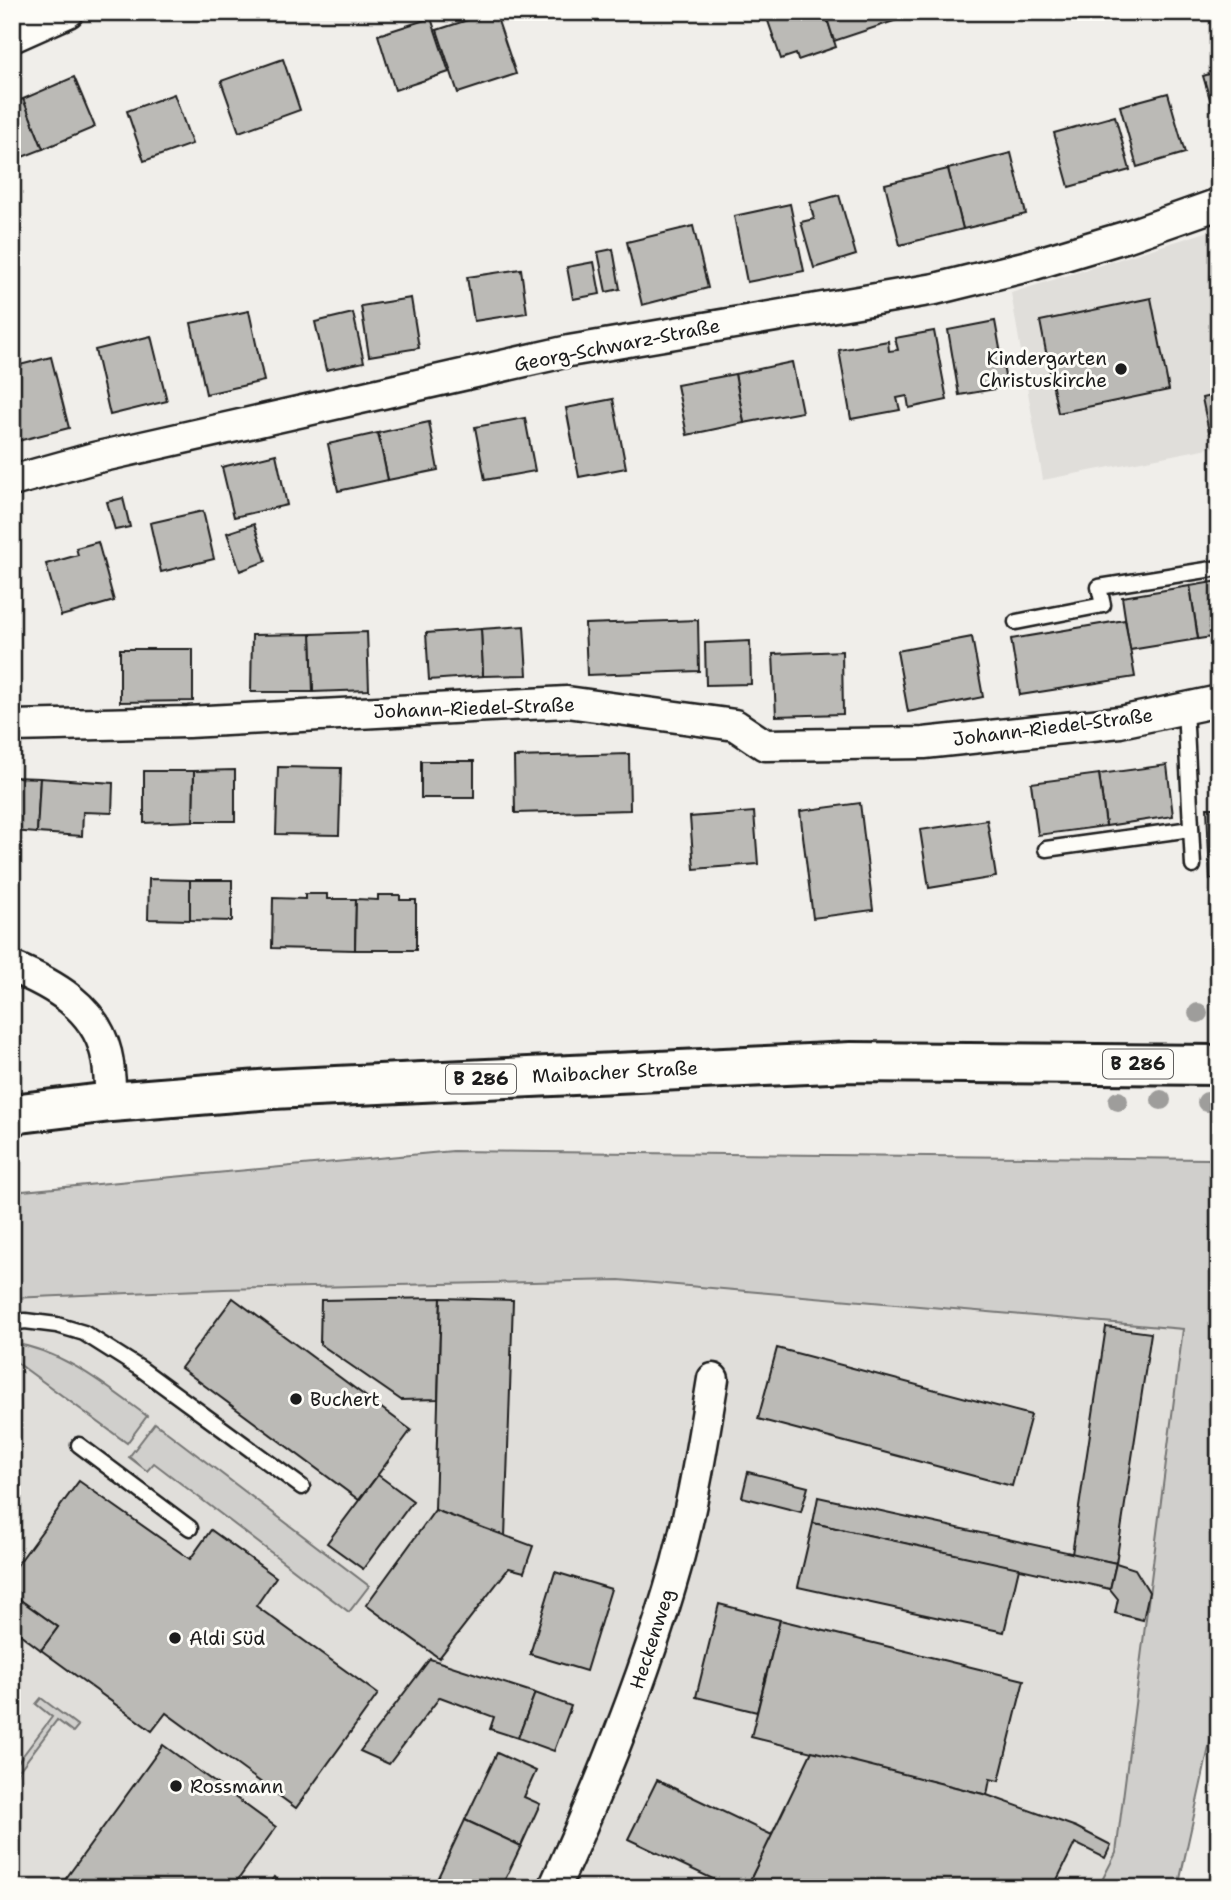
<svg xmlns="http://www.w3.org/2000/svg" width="1231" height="1900" font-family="'Shantell Sans',sans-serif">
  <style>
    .built { fill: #e0deda }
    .green { fill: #d0cfcc; stroke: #767674; stroke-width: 2 }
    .building { fill: #bbbab6; stroke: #1c1c1c; stroke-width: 2 }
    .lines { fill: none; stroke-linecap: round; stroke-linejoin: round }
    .lane-casing { stroke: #1c1c1c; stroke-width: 19 }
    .street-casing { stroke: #1c1c1c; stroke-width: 35 }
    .primary-casing { stroke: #1c1c1c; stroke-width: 44 }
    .lane { stroke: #fdfcf7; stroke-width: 14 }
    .street { stroke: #fdfcf7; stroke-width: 30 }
    .primary { stroke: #fdfcf7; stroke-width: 38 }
    .tree { fill: #9e9d9b }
    .poi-dot { fill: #1c1c1c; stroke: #fdfcf7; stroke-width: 2.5 }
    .labels { text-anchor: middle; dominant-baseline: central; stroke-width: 6; stroke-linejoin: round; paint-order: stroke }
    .shield { fill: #fdfcf7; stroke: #605f5e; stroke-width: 2 }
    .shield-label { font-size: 18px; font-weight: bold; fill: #1c1c1c }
    .street-label { font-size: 19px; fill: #1c1c1c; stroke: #fdfcf7 }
    .poi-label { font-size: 19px; fill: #1c1c1c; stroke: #fdfcf7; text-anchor: start }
  </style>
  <rect width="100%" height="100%" fill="#f0eeea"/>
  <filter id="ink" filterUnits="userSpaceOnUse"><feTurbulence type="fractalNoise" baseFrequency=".0143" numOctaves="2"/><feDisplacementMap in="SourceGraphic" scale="14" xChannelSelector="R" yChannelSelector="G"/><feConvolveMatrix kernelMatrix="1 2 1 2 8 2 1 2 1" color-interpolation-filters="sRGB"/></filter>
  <g filter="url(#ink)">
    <g class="built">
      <path d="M1219 228V446L1043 480 1011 293Z"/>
      <path d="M619 1280 1183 1329 1116 1853 1098 1888H12V1298L224 1289Z"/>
    </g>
    <g class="green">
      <path d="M453 1151 1209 1159 1219 1170V1702L1178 1888H1098L1116 1853 1183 1329 619 1280 224 1289 12 1298V1192Z"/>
      <path d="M12 1343C64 1351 106 1386 147 1416L127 1443 12 1359Z"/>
      <path d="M155 1423 369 1586 349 1612 154 1463 147 1471 129 1457Z"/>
      <path d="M41 1698 78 1726 73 1732 57 1720 12 1780V1770L52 1717 36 1704Z"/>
    </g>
    <g class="building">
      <path d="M492 12H495L516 74 458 93 437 30Z"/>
      <path d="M765 12H825L836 47 798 60 796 54 781 59Z"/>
      <path d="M825 12H918V13L834 41Z"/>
      <path d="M431 18 449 72 395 90 378 35Z"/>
      <path d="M283 59 300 110 239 132 221 81Z"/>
      <path d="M1219 71V129L1203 76Z"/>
      <path d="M74 77 95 127 43 149 23 99Z"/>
      <path d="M1168 93 1185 153 1137 167 1120 106Z"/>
      <path d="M174 94 192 144 144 161 127 111Z"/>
      <path d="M23 99 43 149 12 161V103Z"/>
      <path d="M1115 116 1130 170 1069 187 1054 133Z"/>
      <path d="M1011 153 1026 214 963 229 948 169Z"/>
      <path d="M948 169 963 229 900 245 885 184Z"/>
      <path d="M839 195 856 255 814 268 801 222 814 219 810 203Z"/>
      <path d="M790 204 804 271 747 282 734 216Z"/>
      <path d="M693 226 708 288 642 305 627 242Z"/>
      <path d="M613 249 620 289 606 292 598 252Z"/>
      <path d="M594 262 600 294 573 299 567 267Z"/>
      <path d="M521 269 527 313 474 321 467 277Z"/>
      <path d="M411 298 419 348 369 356 361 306Z"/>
      <path d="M1151 298 1169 390 1058 413 1040 321Z"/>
      <path d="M249 311 264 381 206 394 191 323Z"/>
      <path d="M353 313 364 362 326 370 315 322Z"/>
      <path d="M995 321 1007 387 959 395 948 330Z"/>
      <path d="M934 331 947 400 909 408 907 396 897 398 900 410 851 419 839 350 888 341 889 351 898 350 895 338Z"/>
      <path d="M151 336 167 401 110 415 95 350Z"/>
      <path d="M51 357 69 428 14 442 12 367Z"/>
      <path d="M792 362 802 412 744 423 735 374Z"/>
      <path d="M735 374 744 423 687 435 677 385Z"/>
      <path d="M1219 394V430L1209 432 1202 398Z"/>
      <path d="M613 399 626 468 579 477 566 408Z"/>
      <path d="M525 418 535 471 485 480 475 427Z"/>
      <path d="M429 422 438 470 388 480 378 433Z"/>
      <path d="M378 433 388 480 338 491 328 444Z"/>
      <path d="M276 454 287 505 234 517 222 467Z"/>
      <path d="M123 498 130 527 115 530 107 502Z"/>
      <path d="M203 511 214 559 161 572 150 523Z"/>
      <path d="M254 524 266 561 240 571 227 533Z"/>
      <path d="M98 542 114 601 61 616 46 564 78 555 76 548Z"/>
      <path d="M1219 581V636L1198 639 1190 586Z"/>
      <path d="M1190 586 1198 639 1130 650 1122 597Z"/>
      <path d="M698 620 699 671 587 675 585 624Z"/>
      <path d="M1125 620 1135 677 1020 695 1011 639Z"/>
      <path d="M524 626 527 675 483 676 481 629Z"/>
      <path d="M481 629 483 676 429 680 426 633Z"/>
      <path d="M367 632 369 690 313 692 311 634Z"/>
      <path d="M311 634 313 692H251L252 635Z"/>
      <path d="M972 637 983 697 908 712 897 651Z"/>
      <path d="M750 641 751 684 706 685 705 643Z"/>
      <path d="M120 649H193V701L120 702Z"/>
      <path d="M842 651 843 714 776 716 773 654Z"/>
      <path d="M629 754 630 810 515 813 514 757Z"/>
      <rect x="421" y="761" width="53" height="37"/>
      <path d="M1167 765 1173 816 1106 826 1099 774Z"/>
      <path d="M278 767 341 768 339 835 276 834Z"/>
      <path d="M235 770V821H193L194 771Z"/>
      <path d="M144 771H194L193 821 144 823Z"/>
      <path d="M1099 774 1106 826 1038 835 1031 783Z"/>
      <path d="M12 777 40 778 37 833 12 831Z"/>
      <path d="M40 778 113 783 112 813 83 812 82 836 37 833Z"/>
      <path d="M860 803 873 910 813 918 800 811Z"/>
      <path d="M1207 808H1219V879H1210Z"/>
      <path d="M754 812 758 864 694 869 690 817Z"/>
      <path d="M987 820 996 877 929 888 920 830Z"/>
      <path d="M149 879 190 880V920L148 919Z"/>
      <path d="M190 880H232V921L190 920Z"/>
      <path d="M305 894H327V899H356L355 950 272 948 273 898 305 899Z"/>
      <path d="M378 895H400V900H416V950H355L356 899 378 900Z"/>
      <path d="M233 1298 411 1430 359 1500 181 1368Z"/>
      <path d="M441 1298 438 1399 401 1400 320 1344 321 1300Z"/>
      <path d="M441 1298 513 1300 505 1537 435 1510Z"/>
      <path d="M1106 1327 1151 1333 1116 1563 1072 1554Z"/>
      <path d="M777 1348 1031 1415 1012 1486 758 1419Z"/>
      <path d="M748 1472 808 1487 801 1512 742 1497Z"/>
      <path d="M378 1475 413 1501 363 1569 327 1543Z"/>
      <path d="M79 1481 190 1559 211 1530 276 1577 256 1606 378 1694 296 1808 166 1713 152 1731 41 1650 58 1627 12 1594V1572Z"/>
      <path d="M818 1497 1116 1563 1110 1589 813 1523Z"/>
      <path d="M435 1510 533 1546 524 1572 509 1568 439 1658 366 1605Z"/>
      <path d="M813 1523 1019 1568 1004 1632 798 1587Z"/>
      <path d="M1116 1563 1135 1569 1149 1592 1143 1620 1115 1613 1118 1599 1110 1589Z"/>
      <path d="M555 1572 611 1589 586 1671 530 1654Z"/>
      <path d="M12 1594 58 1627 41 1650 12 1628Z"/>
      <path d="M719 1604 780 1620 757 1712 696 1697Z"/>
      <path d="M780 1620 1024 1680 999 1781 990 1779 987 1795 751 1737Z"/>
      <path d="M430 1659 535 1693 518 1738 490 1729 494 1717 440 1697 389 1764 360 1751Z"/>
      <path d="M535 1693 571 1706 554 1751 518 1738Z"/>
      <path d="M163 1745 276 1827 232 1888H59Z"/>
      <path d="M812 1751 987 1795 1076 1827 1111 1845 1105 1858 1075 1843 1053 1888H746Z"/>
      <path d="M497 1753 536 1771 524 1797 540 1804 521 1846 465 1820Z"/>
      <path d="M657 1780 772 1835 746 1888H732L628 1839Z"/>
      <path d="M465 1820 521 1846 501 1888H433Z"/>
      <path d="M274 1877 291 1888H267Z"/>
    </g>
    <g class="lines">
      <defs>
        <g id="lane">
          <path d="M1016 622 1103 605 1099 587 1219 568"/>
          <path d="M1185 708 1193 866"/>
          <path d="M1046 849 1191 829"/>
          <path d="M12 1323 25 1321 57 1325 84 1333 141 1369 302 1487"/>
          <path d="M79 1445 190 1528"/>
        </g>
        <g id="street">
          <path d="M12 37 68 12"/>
          <path d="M12 481 94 458 569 351 935 289 1028 266 1125 237 1219 204"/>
          <path d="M12 726 188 722 567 702 735 725 765 745 924 743 1120 722 1219 701"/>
          <path d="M12 967C53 984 95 1007 106 1053 110 1069 110 1086 111 1102"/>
          <path d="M554 1888C602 1783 646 1674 677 1563 693 1503 703 1441 713 1379"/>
        </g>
        <path id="primary" d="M12 1114 111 1102 272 1089 851 1062 1219 1065"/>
      </defs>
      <use href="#lane" class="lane-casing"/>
      <use href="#street" class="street-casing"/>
      <use href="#primary" class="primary-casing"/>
      <use href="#lane" class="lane"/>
      <use href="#street" class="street"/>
      <use href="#primary" class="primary"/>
    </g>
    <g class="tree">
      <circle cx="1198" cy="1013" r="10"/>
      <circle cx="1161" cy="1100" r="10"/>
      <circle cx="1118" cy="1101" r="10"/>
      <circle cx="1207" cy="1102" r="10"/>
    </g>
  </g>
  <g class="poi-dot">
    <circle cx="1121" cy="369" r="7"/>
    <circle cx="296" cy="1399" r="7"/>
    <circle cx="175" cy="1638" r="7"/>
    <circle cx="176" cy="1786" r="7"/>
  </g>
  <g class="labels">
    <g class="shield">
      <rect x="1103" y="1049.5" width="70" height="29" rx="5"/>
      <rect x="446" y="1064.5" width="70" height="29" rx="5"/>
    </g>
    <g class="shield-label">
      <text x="1138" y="1064">B 286</text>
      <text x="481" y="1079">B 286</text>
    </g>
    <g class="street-label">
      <text transform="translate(617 345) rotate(-11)">Georg-Schwarz-Straße</text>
      <text transform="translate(474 708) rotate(-2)">Johann-Riedel-Straße</text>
      <text transform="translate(1053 727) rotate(-7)">Johann-Riedel-Straße</text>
      <text transform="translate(615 1072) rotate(-3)">Maibacher Straße</text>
      <text transform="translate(652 1639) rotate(-72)">Heckenweg</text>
    </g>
    <g class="poi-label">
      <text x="1107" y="358" text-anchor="end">Kindergarten<tspan x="1107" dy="22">Christuskirche</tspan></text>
      <text x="310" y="1399">Buchert</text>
      <text x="189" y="1638">Aldi Süd</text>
      <text x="190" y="1786">Rossmann</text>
    </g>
  </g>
  <rect width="1231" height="1900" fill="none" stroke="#fdfcf7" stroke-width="42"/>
  <rect x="21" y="21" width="1189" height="1858" fill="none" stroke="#1c1c1c" stroke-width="2.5" filter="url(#ink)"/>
</svg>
